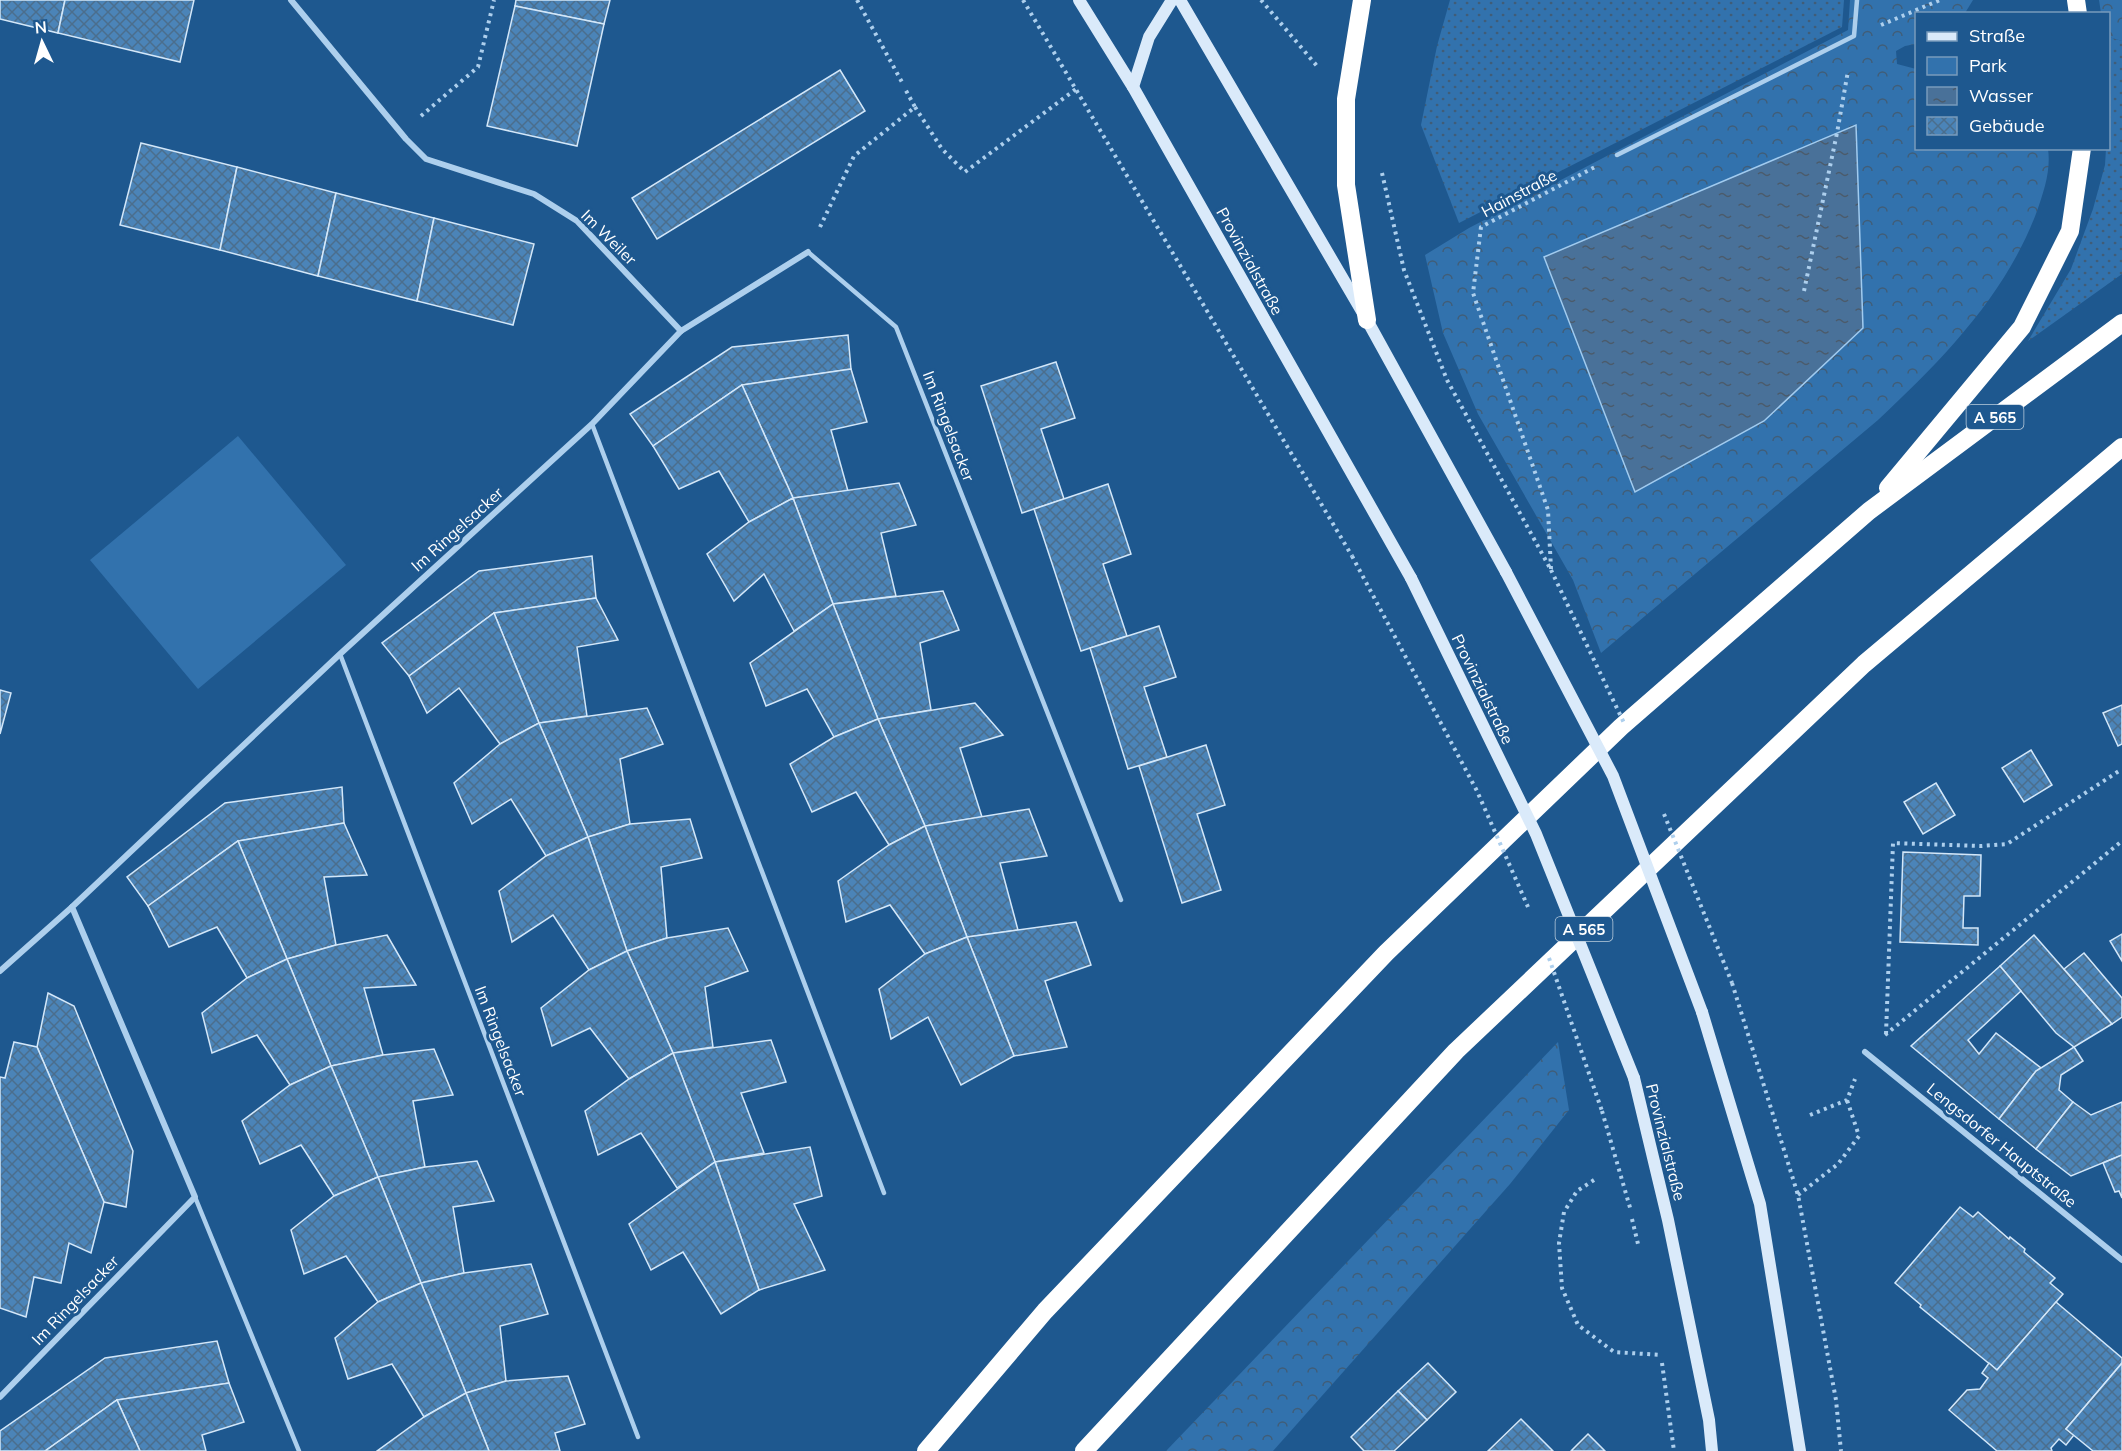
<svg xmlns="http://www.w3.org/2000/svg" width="2122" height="1451" font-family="Mulish,sans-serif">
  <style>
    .grass { fill: url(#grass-dots) }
    .forest { fill: url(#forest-crowns) }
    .park { fill: #3272ad }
    .water { fill: url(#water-ripples); stroke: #a1cbef; stroke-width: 1.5 }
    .building { fill: url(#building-cross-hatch); stroke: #d3e7f9; stroke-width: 1.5 }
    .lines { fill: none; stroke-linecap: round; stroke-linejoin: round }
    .path { stroke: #adcfed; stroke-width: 4; stroke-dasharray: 3 4.5; stroke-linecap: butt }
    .lane { stroke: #adcfed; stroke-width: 4.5 }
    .street { stroke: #adcfed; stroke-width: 6 }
    .secondary { stroke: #daeafa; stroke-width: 12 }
    .highway { stroke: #fff; stroke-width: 18 }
    .path-bridge { stroke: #adcfed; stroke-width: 4; stroke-dasharray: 3 4.5; stroke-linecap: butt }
    .secondary-bridge { stroke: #daeafa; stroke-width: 12 }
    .labels { text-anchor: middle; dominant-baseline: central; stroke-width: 6; stroke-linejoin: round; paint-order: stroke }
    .shield { fill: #1e588f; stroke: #bccddd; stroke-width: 1.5 }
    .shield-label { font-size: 15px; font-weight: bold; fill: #fff }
    .street-label { font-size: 16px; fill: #fff; stroke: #1e588f }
  </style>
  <defs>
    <pattern id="grass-dots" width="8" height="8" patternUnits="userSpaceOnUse" patternTransform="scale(1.5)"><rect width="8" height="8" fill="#3272ad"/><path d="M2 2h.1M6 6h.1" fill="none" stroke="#405d78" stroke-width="1.8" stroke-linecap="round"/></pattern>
    <pattern id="forest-crowns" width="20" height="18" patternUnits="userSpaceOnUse" patternTransform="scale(1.5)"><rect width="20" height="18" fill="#3272ad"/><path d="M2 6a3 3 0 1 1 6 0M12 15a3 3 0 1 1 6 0" fill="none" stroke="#405d78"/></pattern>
    <pattern id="water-ripples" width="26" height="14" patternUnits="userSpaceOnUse" patternTransform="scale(1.5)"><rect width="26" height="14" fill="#497199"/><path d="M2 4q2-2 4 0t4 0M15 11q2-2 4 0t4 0" fill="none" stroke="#4b5b6b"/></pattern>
    <pattern id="building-cross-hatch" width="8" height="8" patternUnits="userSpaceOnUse" patternTransform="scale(1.5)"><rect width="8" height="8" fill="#4b84b8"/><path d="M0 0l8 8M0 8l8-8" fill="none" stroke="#4b6e8d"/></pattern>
  </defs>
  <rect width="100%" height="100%" fill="#1e588f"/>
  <g class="grass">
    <path d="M1450 0H1844L1842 27 1459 223 1421 125 1437 46Z"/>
    <path d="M2109 37 2122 41V274L2028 341 2071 269 2093 209 2105 165 2106 149 2108 148 2111 75Z"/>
  </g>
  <g class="forest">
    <path d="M1850 0H1973L1965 13 1916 14V44L1905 46 1896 51 1897 64 1916 69V148L2048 149C2051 170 2044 191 2037 211 2006 295 1942 360 1878 420L1601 653 1573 580 1478 414 1443 333 1425 255 1469 228 1848 30Z"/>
    <path d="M2099 0H2122V41L2109 37 2108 14 2101 13Z"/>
    <path d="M1558 1042 1569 1110 1510 1184 1273 1451H1166Z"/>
  </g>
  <path class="park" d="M238 436 346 565 198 689 90 560Z"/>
  <path class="water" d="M1856 125 1863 328 1764 421 1635 492 1544 257Z"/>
  <g class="building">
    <path d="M0 0H65L58 33 0 19Z"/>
    <path d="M65 0H194L180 62 58 33Z"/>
    <path d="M516 0H610L604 24 515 6Z"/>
    <path d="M515 6 604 24 577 146 487 126Z"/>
    <path d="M840 70 865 111 657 239 632 198Z"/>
    <path d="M141 143 237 167 220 250 120 225Z"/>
    <path d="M237 167 336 193 318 276 220 250Z"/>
    <path d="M336 193 434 218 417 301 318 276Z"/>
    <path d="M434 218 534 244 513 325 417 301Z"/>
    <path d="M848 335 851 369 742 385 653 446 630 414 732 347Z"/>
    <path d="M1056 362 1075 418 1041 429 1064 499 1022 513 981 386Z"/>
    <path d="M851 369 867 422 831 430 848 491 793 498 742 385Z"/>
    <path d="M742 385 793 498 749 522 719 471 679 489 653 446Z"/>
    <path d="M899 483 916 525 881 533 896 596 833 604 793 498Z"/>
    <path d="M1108 484 1131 554 1103 564 1127 636 1081 651 1034 509Z"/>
    <path d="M793 498 833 604 794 631 764 574 734 601 707 554 749 522Z"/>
    <path d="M592 556 596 598 494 613 409 676 382 643 479 571Z"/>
    <path d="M943 591 959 630 920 643 931 710 878 719 833 604Z"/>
    <path d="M596 598 618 640 577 647 587 716 539 723 494 613Z"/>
    <path d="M833 604 878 719 834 737 807 689 766 706 750 663Z"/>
    <path d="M494 613 539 723 500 744 459 688 427 713 409 676Z"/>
    <path d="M1159 626 1176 677 1144 687 1167 757 1128 769 1090 648Z"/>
    <path d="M0 690 11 693 0 734Z"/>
    <path d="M975 703 1003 735 960 748 982 817 925 826 878 719Z"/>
    <path d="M2122 705V744L2118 746 2103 713Z"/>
    <path d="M647 708 663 744 620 759 630 824 588 837 539 723Z"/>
    <path d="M878 719 925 826 889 845 856 792 812 812 790 764 834 737Z"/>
    <path d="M539 723 588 837 546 856 511 799 472 824 454 783 500 744Z"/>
    <path d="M1206 745 1225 805 1197 814 1221 890 1182 903 1139 766Z"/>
    <path d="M2031 750 2052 785 2024 802 2002 768Z"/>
    <path d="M1936 783 1955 815 1923 834 1904 802Z"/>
    <path d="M342 787 344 823 238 841 148 906 127 877 225 803Z"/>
    <path d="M1029 809 1047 856 1000 863 1018 930 967 937 925 826Z"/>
    <path d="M690 819 702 858 661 867 667 938 627 951 588 837 630 824Z"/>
    <path d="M344 823 367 875 324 877 336 945 287 959 238 841Z"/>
    <path d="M925 826 967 937 925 954 890 905 846 922 838 881 889 845Z"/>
    <path d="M588 837 627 951 589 970 553 915 512 942 499 891 546 856Z"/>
    <path d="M238 841 287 959 247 978 217 927 169 947 148 906Z"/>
    <path d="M1903 852 1981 855 1980 896H1964L1963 928H1978V945L1900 942Z"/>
    <path d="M1076 922 1091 965 1045 981 1067 1047 1014 1056 967 937Z"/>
    <path d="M728 928 748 971 705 987 713 1047 673 1053 627 951 667 938Z"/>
    <path d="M2122 934V961L2110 941Z"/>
    <path d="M387 935 416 985 364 988 383 1055 331 1066 287 959 336 945Z"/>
    <path d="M2034 935 2112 1024 2074 1047 2056 1033 2000 966Z"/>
    <path d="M967 937 1014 1056 961 1085 928 1017 891 1039 879 989 925 954Z"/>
    <path d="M627 951 673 1053 629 1079 590 1028 552 1046 541 1008 589 970Z"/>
    <path d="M2084 953 2122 998V1017L2112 1024 2064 969Z"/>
    <path d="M287 959 331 1066 290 1085 257 1035 212 1053 202 1013 247 978Z"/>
    <path d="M2000 966 2021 991 1968 1040 1979 1054 1996 1033 2041 1068 2036 1071 1999 1119 1911 1046Z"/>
    <path d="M48 993 74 1006 133 1151 126 1207 104 1202 37 1047Z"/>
    <path d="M771 1040 786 1082 741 1093 764 1153 715 1162 673 1053Z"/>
    <path d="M14 1042 37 1047 104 1202 91 1253 69 1243 61 1283 34 1277 26 1317 0 1308V1077L5 1078Z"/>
    <path d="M2074 1047 2083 1061 2061 1075 2059 1090 2073 1102 2036 1149 1999 1119 2036 1071Z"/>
    <path d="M434 1049 453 1095 413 1101 425 1167 378 1177 331 1066 383 1055Z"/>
    <path d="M673 1053 715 1162 677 1188 641 1133 598 1155 585 1111 629 1079Z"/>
    <path d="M331 1066 378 1177 334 1196 301 1145 260 1164 242 1121 290 1085Z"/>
    <path d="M2073 1102 2091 1115 2122 1102V1155L2071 1176 2036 1149Z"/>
    <path d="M810 1147 822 1196 794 1204 825 1270 759 1290 715 1162Z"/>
    <path d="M2122 1155V1198L2119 1191 2115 1192 2103 1163Z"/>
    <path d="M477 1161 494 1201 453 1207 464 1273 421 1283 378 1177 425 1167Z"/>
    <path d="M715 1162 759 1290 721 1314 683 1252 651 1270 629 1224Z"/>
    <path d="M378 1177 421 1283 378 1302 346 1256 304 1274 291 1230 334 1196Z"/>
    <path d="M1960 1207 1973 1217 1978 1212 2009 1239 2010 1237 2025 1249 2024 1252 2055 1278 2050 1283 2063 1294 1997 1370 1920 1307 1921 1305 1895 1283Z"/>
    <path d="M531 1264 548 1314 500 1326 506 1381 466 1393 421 1283 464 1273Z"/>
    <path d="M421 1283 466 1393 424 1417 392 1364 348 1379 335 1338 378 1302Z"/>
    <path d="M2056 1302 2122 1358V1363L2066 1429 2074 1435 2066 1445 2059 1439 2051 1448 2052 1451H1997L1949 1410 1967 1390 1980 1389 1988 1378 1982 1373 1989 1363 1997 1370Z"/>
    <path d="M217 1341 229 1383 117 1400 45 1451H0V1431L105 1358Z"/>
    <path d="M1428 1363 1456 1392 1427 1420 1398 1391Z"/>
    <path d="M2122 1363V1451H2093L2066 1429Z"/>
    <path d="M568 1376 585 1424 555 1433 560 1451H489L466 1393 506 1381Z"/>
    <path d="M229 1383 244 1422 202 1435 206 1451H140L117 1400Z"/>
    <path d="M1398 1391 1427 1420 1394 1451H1364L1351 1437Z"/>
    <path d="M466 1393 489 1451H377L424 1417Z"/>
    <path d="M117 1400 140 1451H45Z"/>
    <path d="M1521 1419 1553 1451H1488Z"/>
    <path d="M1588 1434 1605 1451H1571Z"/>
  </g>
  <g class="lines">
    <g class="path">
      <path d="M857 0 903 84"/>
      <path d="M1023 0 1352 556"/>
      <path d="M1261 0 1317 66"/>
      <path d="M1881 25 1940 0"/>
      <path d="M915 107 942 149 965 172 1076 89"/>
      <path d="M421 116 478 67 494 0"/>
      <path d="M1382 173 1404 270 1447 380 1551 570"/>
      <path d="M820 227 854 156 915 107 904 87"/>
      <path d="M1804 291 1837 133 1848 71"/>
      <path d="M1551 569 1548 510 1473 293 1481 227 1595 167"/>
      <path d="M1732 983 1798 1195 1836 1400 1841 1451"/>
      <path d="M1886 1034 1893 843 1981 846 2007 844 2122 769"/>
      <path d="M1885 1035 2122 841"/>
      <path d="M1602 1111 1631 1211"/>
      <path d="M1810 1115 1847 1100 1855 1079"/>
      <path d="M1594 1180 1577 1191 1564 1212 1559 1243 1562 1288 1578 1325 1614 1352 1661 1355"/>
      <path d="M1798 1195 1838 1164 1859 1136 1847 1100"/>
      <path d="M1632 1219 1638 1244"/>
      <path d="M1662 1363 1674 1451"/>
    </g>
    <g class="lane">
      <path d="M1617 155 1854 36 1857 0"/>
      <path d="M808 252 896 327 1121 900"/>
      <path d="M592 424 884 1193"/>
      <path d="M340 654 638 1437"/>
      <path d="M195 1197 299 1451"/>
    </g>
    <g class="street">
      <path d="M291 0 406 139 426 159 534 194 577 221 681 331"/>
      <path d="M0 971 72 907"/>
      <path d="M1865 1052 2122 1260"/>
      <path d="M0 1397 195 1197 72 907 340 654 592 424 681 331 808 252"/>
    </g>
    <g class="secondary">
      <path d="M1079 0 1133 87 1411 578"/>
      <path d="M1180 0 1367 320 1506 572"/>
      <path d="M1133 87 1149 37 1172 0"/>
      <path d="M1702 1012 1760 1204 1800 1451"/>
      <path d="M1634 1078 1668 1220 1709 1420 1712 1451"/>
    </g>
    <g class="highway">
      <path d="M1362 0 1346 99V185L1367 320"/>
      <path d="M2076 0 2078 14"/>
      <path d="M1888 488 2022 327 2070 231 2082 148"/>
      <path d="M926 1451 1045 1311 1386 953 1621 727 1869 511 2122 323"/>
      <path d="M1084 1451 1456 1051 1864 664 2122 447"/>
    </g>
    <g class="path-bridge">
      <path d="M1352 556 1477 791 1528 907"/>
      <path d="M1551 570 1625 725"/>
      <path d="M1664 814 1732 983"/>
      <path d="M1549 958 1602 1111"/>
    </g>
    <g class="secondary-bridge">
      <path d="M1506 572 1613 776 1702 1012"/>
      <path d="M1411 578 1536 834 1634 1078"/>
    </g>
  </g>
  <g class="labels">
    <g class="shield">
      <rect x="1966.5" y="405" width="57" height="24" rx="4.5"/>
      <rect x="1555.5" y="917" width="57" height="24" rx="4.5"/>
    </g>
    <g class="shield-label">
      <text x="1995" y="417">A 565</text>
      <text x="1584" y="929">A 565</text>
    </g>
    <g class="street-label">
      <text transform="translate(1519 193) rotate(-28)">Hainstraße</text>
      <text transform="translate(609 237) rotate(45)">Im Weiler</text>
      <text transform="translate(1250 261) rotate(61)">Provinzialstraße</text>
      <text transform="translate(949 426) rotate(69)">Im Ringelsacker</text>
      <text transform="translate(457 529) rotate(-42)">Im Ringelsacker</text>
      <text transform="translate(1483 689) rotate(64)">Provinzialstraße</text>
      <text transform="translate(501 1041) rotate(69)">Im Ringelsacker</text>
      <text transform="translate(1666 1142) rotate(76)">Provinzialstraße</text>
      <text transform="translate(2002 1145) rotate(39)">Lengsdorfer Hauptstraße</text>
      <text transform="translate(75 1300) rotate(-46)">Im Ringelsacker</text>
    </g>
  </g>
  <rect x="1915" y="12" width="195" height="138" fill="#1e588f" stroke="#789bbc" stroke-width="1.5"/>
  <rect x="1927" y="32" width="30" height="9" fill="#daeafa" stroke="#789bbc" stroke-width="1.5"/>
  <text x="1969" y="42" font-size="18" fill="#ffffff">Straße</text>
  <rect x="1927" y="57" width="30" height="18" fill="#3272ad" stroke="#789bbc" stroke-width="1.5"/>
  <text x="1969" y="72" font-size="18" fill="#ffffff">Park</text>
  <rect x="1927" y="87" width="30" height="18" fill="url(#water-ripples)" stroke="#789bbc" stroke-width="1.5"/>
  <text x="1969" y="102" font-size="18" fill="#ffffff">Wasser</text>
  <rect x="1927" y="117" width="30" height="18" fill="url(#building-cross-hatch)" stroke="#789bbc" stroke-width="1.5"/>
  <text x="1969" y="132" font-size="18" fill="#ffffff">Gebäude</text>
  <g transform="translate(42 42) rotate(355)" stroke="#1e588f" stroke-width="4.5" paint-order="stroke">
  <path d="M0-4.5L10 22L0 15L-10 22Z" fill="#ffffff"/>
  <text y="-9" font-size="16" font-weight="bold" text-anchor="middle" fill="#ffffff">N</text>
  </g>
</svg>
